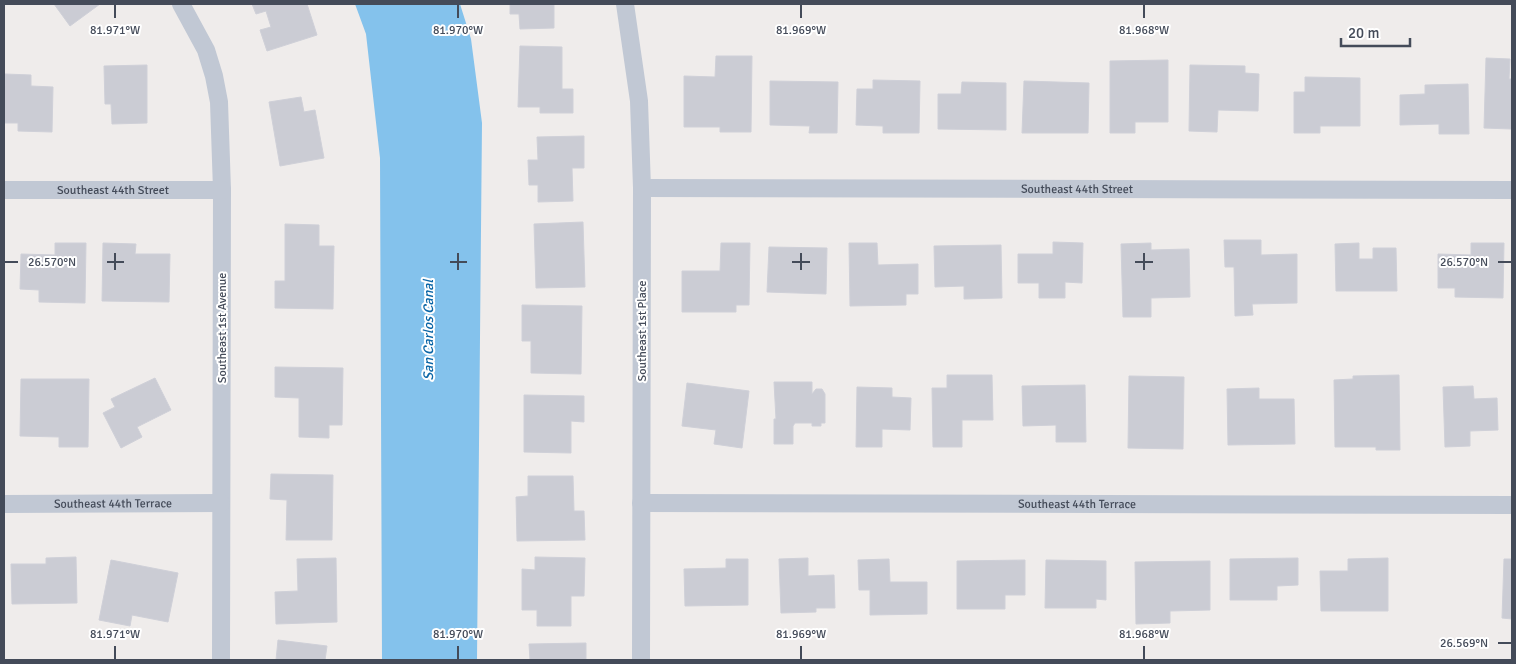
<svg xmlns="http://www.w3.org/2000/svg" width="1516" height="664" font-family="Signika,sans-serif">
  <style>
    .water { fill: #84c2ec }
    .building { fill: #cbccd4; stroke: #cfd0d8 }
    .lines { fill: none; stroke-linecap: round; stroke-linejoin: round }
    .minor { stroke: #c1c8d4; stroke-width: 18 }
    .ticks { fill: none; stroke: #444b59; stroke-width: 2 }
    .labels { text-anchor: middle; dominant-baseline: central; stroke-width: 4; stroke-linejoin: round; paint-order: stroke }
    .street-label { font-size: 12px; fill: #444b59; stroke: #fff }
    .water-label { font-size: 14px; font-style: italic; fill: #0b66a6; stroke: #fff }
    .ticks-label { font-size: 12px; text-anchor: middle; fill: #444b59; stroke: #fff; stroke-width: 4; stroke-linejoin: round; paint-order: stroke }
  </style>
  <rect width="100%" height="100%" fill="#efeceb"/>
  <path class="water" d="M355 4H460L471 39 482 123 477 660H382L380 158 366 34Z"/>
  <g class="building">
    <path d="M54 4H100L70 26Z"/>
    <path d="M252 4H307L317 35 267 51 260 30 271 27 266 11 256 14Z"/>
    <path d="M510 4H554V28L520 29 519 14H510Z"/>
    <path d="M520 46 562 47V89H573V113H540V107H518Z"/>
    <path d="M716 56H752L751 132H720V127H684V76L715 77Z"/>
    <path d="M1486 58 1510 59 1509 79H1512L1511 129 1484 128Z"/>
    <path d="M1168 60V122H1135V133H1110V61Z"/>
    <path d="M147 65V123L112 124 111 104H105L104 66Z"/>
    <path d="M1190 65 1245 66V73L1259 74 1258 111 1218 110 1217 132 1189 131Z"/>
    <path d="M5 74 31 75V86L53 87 52 132 18 131V123H4Z"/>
    <path d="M1305 77 1360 78V126H1320V133H1294V92H1305Z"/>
    <path d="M873 80 920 81 919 133H883V126L856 125 857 89H873Z"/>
    <path d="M770 81 838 82 837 133H809L810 126 770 125Z"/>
    <path d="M1024 81 1089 83 1088 133H1022Z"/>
    <path d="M962 82 1006 83V130L938 129V94H961Z"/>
    <path d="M1468 84 1469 134H1439V124L1400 125V95L1425 94V85Z"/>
    <path d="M301 97 304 112 315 110 324 158 280 166 269 102Z"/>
    <path d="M584 136V168H572L573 201 538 202V185H529L528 160H538L537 137Z"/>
    <path d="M583 222 585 287 536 288 534 224Z"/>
    <path d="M285 224 319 225V246H334L333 309 275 308V281H285Z"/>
    <path d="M1224 240H1261V255L1297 254V303L1252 304 1253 315 1235 316 1234 267H1225Z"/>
    <path d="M1053 242 1083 243 1082 283 1065 282V298H1039V283H1018V254H1053Z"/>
    <path d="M55 243H86L85 303 39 302V290L20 289 21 254 55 255Z"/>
    <path d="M103 243 136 244 135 254H170L169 302 102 301Z"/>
    <path d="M721 243H750L749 305H736V312H682V271H720Z"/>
    <path d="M849 243H877L878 265 918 264V294H906V305L850 306Z"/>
    <path d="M1151 243V250L1189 249 1190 297 1151 298V317H1123L1121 244Z"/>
    <path d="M1359 243V259H1373V248H1396L1397 291H1336L1335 244Z"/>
    <path d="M1471 243H1504L1503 298 1455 297V288H1438V254L1471 255Z"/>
    <path d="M1001 245 1002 298 964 299V286L935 287 934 246Z"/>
    <path d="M769 247 827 248 826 294 767 292Z"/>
    <path d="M522 305 582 306 581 374 531 373V341H522Z"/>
    <path d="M275 367 343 368 342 425H329V438L299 437V398L275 397Z"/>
    <path d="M947 375H992L993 420H962V447H933L932 388H947Z"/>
    <path d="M1399 375 1400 450H1376V447H1335L1334 380 1353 379V376Z"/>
    <path d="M1129 376 1184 377 1183 449 1128 448Z"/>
    <path d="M155 378 171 410 137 427 142 437 121 448 103 413 115 407 111 399Z"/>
    <path d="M21 379H89L88 447H59V437L20 436Z"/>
    <path d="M774 382H812V394L816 389H822L825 394V423H821V426H812V423H795L793 426V444H774V419H776Z"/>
    <path d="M687 383 749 391 742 448 714 444 716 430 682 426Z"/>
    <path d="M1085 385 1086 442H1056V425L1023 426 1022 386Z"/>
    <path d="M1473 386 1474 399 1497 398 1498 430 1470 431V446L1445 447 1443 387Z"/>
    <path d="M857 387 892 388V397L911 398 910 430 882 429V447H856Z"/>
    <path d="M1259 388V399H1294L1295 444 1228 445 1227 389Z"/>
    <path d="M524 395 584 396V422L571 421V453L524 452Z"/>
    <path d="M271 474 333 475 332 540H286L287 500 270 499Z"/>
    <path d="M528 476H573L574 511H584L585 540 517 541 516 497 528 496Z"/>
    <path d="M76 557 77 603 12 604 11 564H46V558Z"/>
    <path d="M535 557 585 558 584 596H571V626H537V610H522V569L535 570Z"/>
    <path d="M336 558 337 622 276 624 275 592 298 591 297 559Z"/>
    <path d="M808 558V576L834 575 835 608H816V612L781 613 779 559Z"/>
    <path d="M1298 558V585L1277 586V600H1230V559Z"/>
    <path d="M1388 558V611H1321L1320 571H1348V559Z"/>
    <path d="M726 559H748V605L685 606 684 569 726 568Z"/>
    <path d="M889 559 890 582H927V614L870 615V590H859L858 560Z"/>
    <path d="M1504 559H1512V619L1502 618Z"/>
    <path d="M111 560 178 573 168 622 132 615 130 626 99 620Z"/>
    <path d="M1025 560V595H1005V609H957V561Z"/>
    <path d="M1046 560 1106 561V600L1096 599V608H1045Z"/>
    <path d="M1210 561V610L1170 611V623L1136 624 1135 562Z"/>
    <path d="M278 640 327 646 325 660H276Z"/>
    <path d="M586 643V660H530L529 644Z"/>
  </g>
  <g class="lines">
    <g class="minor">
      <path d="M181 4 206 50 214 76 219 102 222 190 221 660"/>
      <path d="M625 4 639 101 642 188 641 660"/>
      <path id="s1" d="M642 188 1512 190"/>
      <path id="s2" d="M4 190H222"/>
      <path id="s3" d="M641 503 1512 505"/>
      <path id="s4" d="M4 504 221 503"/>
    </g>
  </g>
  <path class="ticks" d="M115 5V18M458 5V18M801 5V18M1144 5V18M115 253V270M458 253V270M801 253V270M1144 253V270M5 262H18M107 262H124M450 262H467M792 262H810M1135 262H1153M1498 262H1511M1498 643H1511M115 646V659M458 646V659M801 646V659M1144 646V659"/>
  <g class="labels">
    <g class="street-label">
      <text stroke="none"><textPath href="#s1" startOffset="435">Southeast 44th Street</textPath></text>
      <text stroke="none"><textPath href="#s2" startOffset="109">Southeast 44th Street</textPath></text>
      <text transform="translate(222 328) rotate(-90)">Southeast 1st Avenue</text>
      <text transform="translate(642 331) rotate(-90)">Southeast 1st Place</text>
      <text stroke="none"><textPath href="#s4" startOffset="109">Southeast 44th Terrace</textPath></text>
      <text stroke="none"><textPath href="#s3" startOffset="436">Southeast 44th Terrace</textPath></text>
    </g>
    <g class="water-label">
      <text transform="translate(428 330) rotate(-90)">San Carlos Canal</text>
    </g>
  </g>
  <g class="ticks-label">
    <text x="115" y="34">81.971°W</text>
    <text x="458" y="34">81.970°W</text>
    <text x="801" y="34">81.969°W</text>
    <text x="1144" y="34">81.968°W</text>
    <text x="52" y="266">26.570°N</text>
    <text x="1464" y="266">26.570°N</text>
    <text x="115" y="638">81.971°W</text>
    <text x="458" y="638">81.970°W</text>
    <text x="801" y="638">81.969°W</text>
    <text x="1144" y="638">81.968°W</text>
    <text x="1464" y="647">26.569°N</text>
  </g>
  <rect width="1516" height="664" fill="none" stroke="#444b59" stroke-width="10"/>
  <path d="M1341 38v8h69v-8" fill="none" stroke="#444b59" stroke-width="2.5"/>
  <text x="1348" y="38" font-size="15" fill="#444b59" stroke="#ffffff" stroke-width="4" paint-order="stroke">20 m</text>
</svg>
